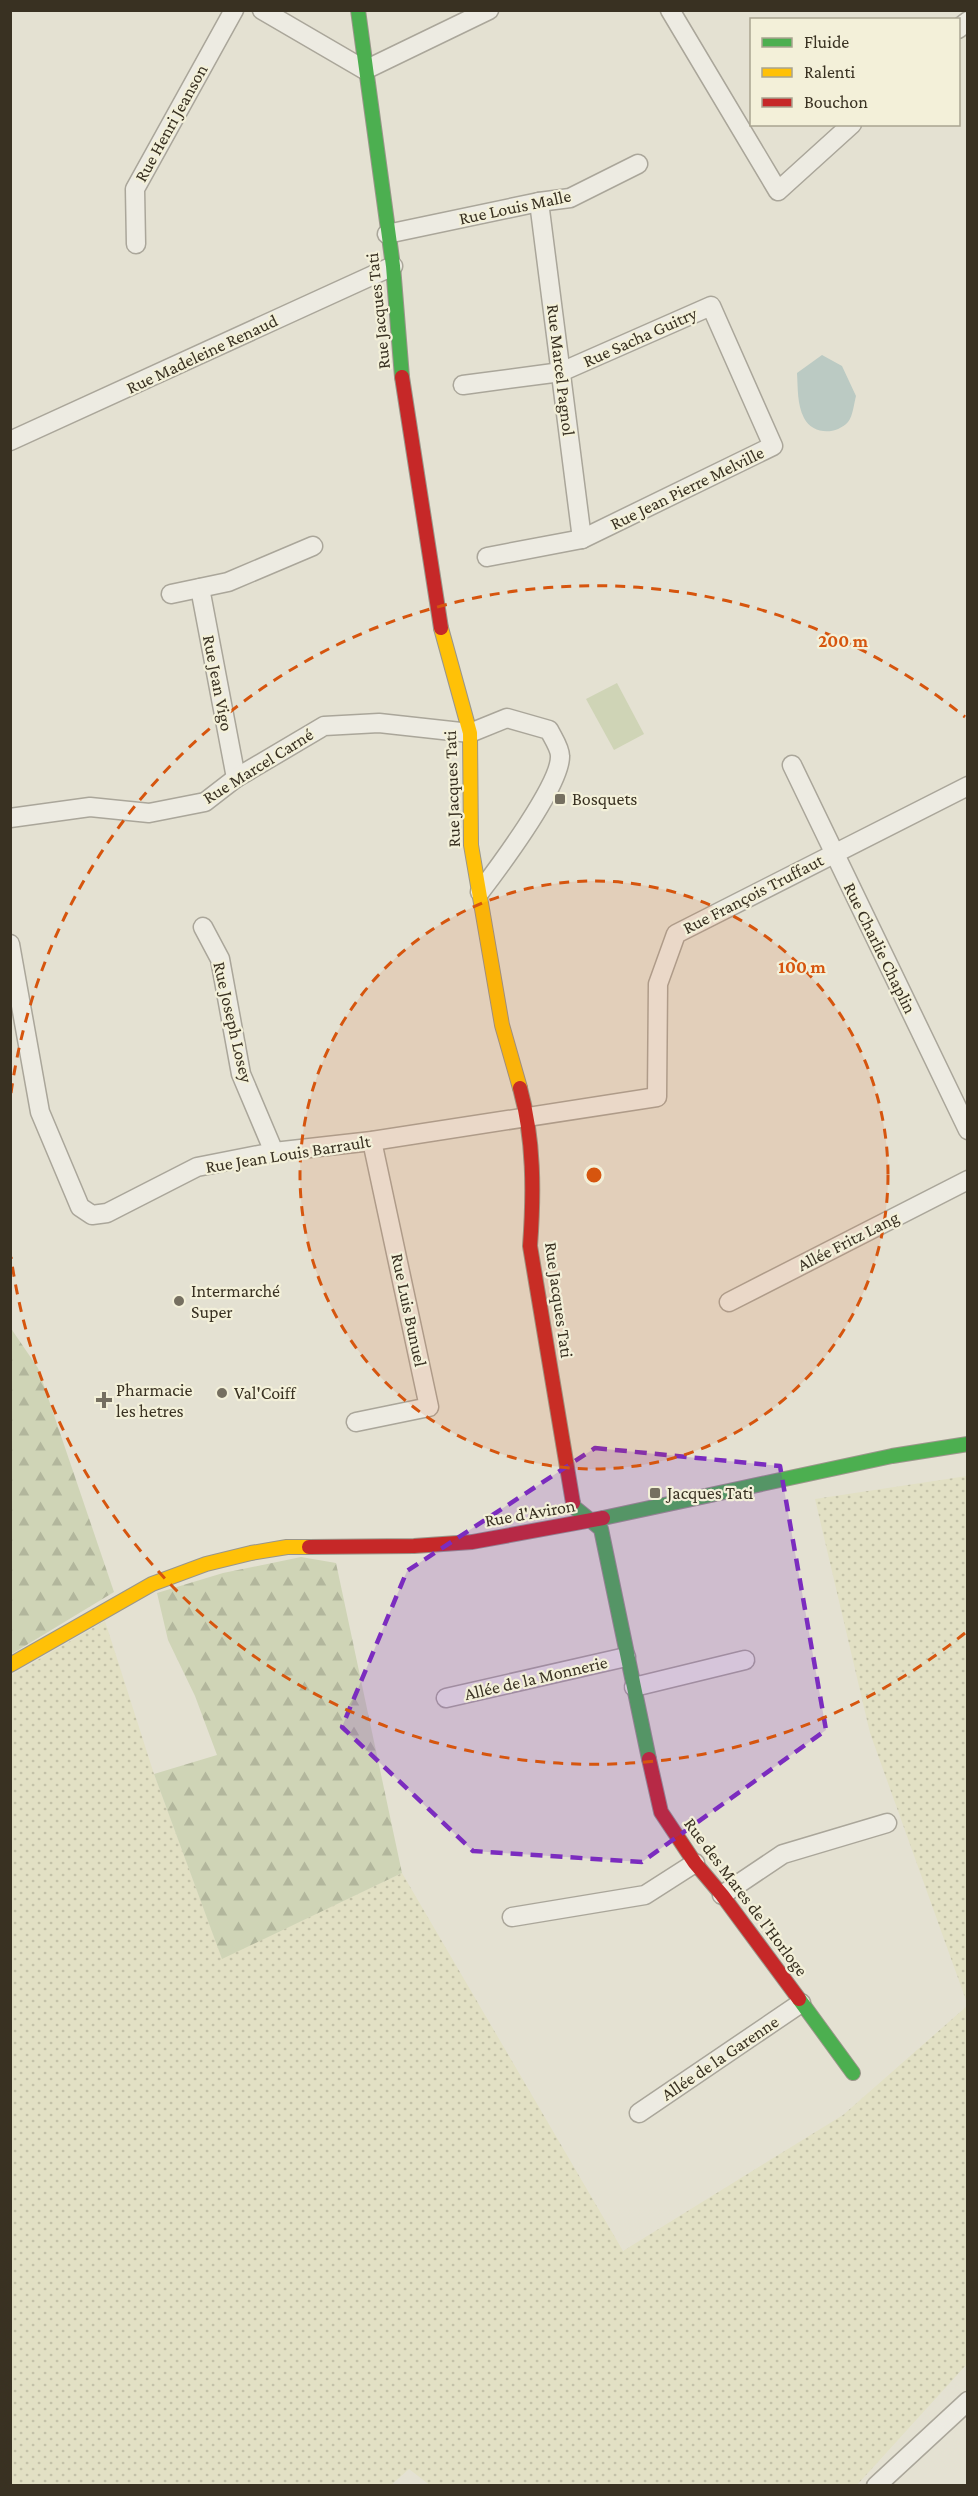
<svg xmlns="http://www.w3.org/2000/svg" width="978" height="2496" font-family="'Crimson Pro',serif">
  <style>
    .farmland { fill: url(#farmland-dots) }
    .forest { fill: url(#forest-firs) }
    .park { fill: #cfd4b6 }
    .water { fill: #bbcac3 }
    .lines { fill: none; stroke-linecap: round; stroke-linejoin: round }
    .street-casing { stroke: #aaa69a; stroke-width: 21 }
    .fast-casing { stroke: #9a968a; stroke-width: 16 }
    .slow-casing { stroke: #9a968a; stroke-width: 16 }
    .jam-casing { stroke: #9a968a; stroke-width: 16 }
    .street { stroke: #edebe2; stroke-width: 18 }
    .fast { stroke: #4caf50; stroke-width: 14 }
    .slow { stroke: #ffc107; stroke-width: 14 }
    .jam { stroke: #c62828; stroke-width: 14 }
    .marked { fill: #7b2cbf; fill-opacity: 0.2; stroke: #7b2cbf; stroke-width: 4.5; stroke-dasharray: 12 8; stroke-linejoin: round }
    .ring { fill: none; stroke: #d6550e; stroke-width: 3; stroke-dasharray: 10 8 }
    .poi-dot { fill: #756f60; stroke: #f3f0d9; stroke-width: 2 }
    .labels { text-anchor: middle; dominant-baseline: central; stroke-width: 4.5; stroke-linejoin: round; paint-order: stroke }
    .street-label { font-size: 18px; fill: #393122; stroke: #f3f0d9 }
    .poi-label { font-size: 18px; fill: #393122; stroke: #f3f0d9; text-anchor: start }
    .centre { fill: #d6550e; stroke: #f3f0d9; stroke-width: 3 }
    .ring-label { font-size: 18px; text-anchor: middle; font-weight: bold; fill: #d6550e; stroke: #f3f0d9; stroke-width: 4.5; stroke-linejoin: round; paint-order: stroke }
  </style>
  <defs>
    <pattern id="farmland-dots" width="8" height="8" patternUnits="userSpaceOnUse" patternTransform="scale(1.5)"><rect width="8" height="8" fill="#e2e0c4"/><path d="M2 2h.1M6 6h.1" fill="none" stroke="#c3c1a8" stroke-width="1.8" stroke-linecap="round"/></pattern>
    <pattern id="forest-firs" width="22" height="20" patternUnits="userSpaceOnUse" patternTransform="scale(1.5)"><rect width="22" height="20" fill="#cfd4b6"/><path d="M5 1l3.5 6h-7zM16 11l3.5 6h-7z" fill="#b2b69c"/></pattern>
  </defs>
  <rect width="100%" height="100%" fill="#e4e1d2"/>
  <g class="farmland">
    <path d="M967 1476H968L967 2003 870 1733 815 1499Z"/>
    <path d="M105 1621 154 1774 222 1958 402 1873 623 2251 843 2115 967 2006V2364L857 2485 431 2486 409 2469 390 2486 11 2485 10 1676Z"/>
  </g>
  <g class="forest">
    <path d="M10 1327 38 1368 114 1592 10 1655Z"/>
    <path d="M301 1557 336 1563 402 1873 222 1959 154 1774 217 1755 195 1696 168 1640 157 1593 223 1573Z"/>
  </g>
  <path class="park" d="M617 683 644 734 614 750 586 699Z"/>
  <path class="water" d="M822 355 842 366 856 396C854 403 853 416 848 422 836 435 813 435 804 418 797 404 798 389 797 373Z"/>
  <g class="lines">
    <defs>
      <g id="street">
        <path d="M262 10 365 70 489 10"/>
        <path d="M670 10 778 191 852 124"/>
        <path d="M958 29 968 21"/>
        <path d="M539 202 582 539"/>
        <path d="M387 234 539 202 570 198 638 164"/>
        <path d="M136 244 135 189 234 10"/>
        <path d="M463 385 561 372 711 306 773 446 582 539 487 557"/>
        <path d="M10 441 393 266"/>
        <path d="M200 588 236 778"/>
        <path d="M171 594 228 582 313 546"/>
        <path d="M792 765 968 1130"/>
        <path d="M10 818 90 807 149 813 205 802 236 778 324 726 379 723 470 733 507 718 549 730C553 738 560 748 560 756 561 784 499 867 480 892"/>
        <path d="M203 927 220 959 241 1074 274 1152"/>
        <path d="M10 944 40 1112 80 1207 92 1215 107 1213 197 1167 274 1152 372 1141 657 1097 658 984 676 934 968 786"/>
        <path d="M729 1302 968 1180"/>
        <path d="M356 1422 429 1407 372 1141"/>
        <path d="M634 1687 745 1660"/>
        <path d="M446 1698 626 1657"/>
        <path d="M722 1895 783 1854 887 1823"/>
        <path d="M512 1917 645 1895 695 1863"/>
        <path d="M639 2113 801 2003"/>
        <path d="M876 2486 968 2401"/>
      </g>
      <g id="fast">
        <path d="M358 10 393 266 402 377"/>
        <path d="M573 1503 574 1507 601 1529 649 1759"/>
        <path d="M603 1518 892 1456 968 1444"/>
        <path d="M799 1999 853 2073"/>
      </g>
      <g id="slow">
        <path d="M441 628 470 733 471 845 502 1025 520 1088"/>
        <path d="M10 1665 152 1584 206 1564 251 1553 287 1547H309"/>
      </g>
      <g id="jam">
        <path d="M402 377 441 628"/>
        <path d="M520 1088C534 1139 534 1193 530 1246L573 1503"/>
        <path d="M309 1547 414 1546 472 1542 603 1518"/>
        <path d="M649 1759 661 1812 695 1863 722 1895 799 1999"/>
      </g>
    </defs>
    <use href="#street" class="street-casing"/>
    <use href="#fast" class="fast-casing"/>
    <use href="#slow" class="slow-casing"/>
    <use href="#jam" class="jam-casing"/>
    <use href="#street" class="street"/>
    <use href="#fast" class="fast"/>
    <use href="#slow" class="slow"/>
    <use href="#jam" class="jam"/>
  </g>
  <path class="marked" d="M595 1448 780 1466 826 1730 642 1862 473 1851 342 1727 407 1571Z"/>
  <circle cx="594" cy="1175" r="294" fill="#d6550e" fill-opacity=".12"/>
  <g class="ring">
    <circle cx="594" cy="1175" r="294"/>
    <path d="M965 1633A589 589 0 0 1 11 1257M11 1093A589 589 0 0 1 965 717"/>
  </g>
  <g class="poi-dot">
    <rect x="554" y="793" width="12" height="12" rx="3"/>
    <circle cx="179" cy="1301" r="6"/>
    <circle cx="222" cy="1393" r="6"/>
    <path d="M101 1391h6v6h6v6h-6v6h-6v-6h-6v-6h6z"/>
    <rect x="649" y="1487" width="12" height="12" rx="3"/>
  </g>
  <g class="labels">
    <g class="street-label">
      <text transform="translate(171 123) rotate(-61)">Rue Henri Jeanson</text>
      <text transform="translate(515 207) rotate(-12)">Rue Louis Malle</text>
      <text transform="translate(378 311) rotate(-96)">Rue Jacques Tati</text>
      <text transform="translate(640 337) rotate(-24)">Rue Sacha Guitry</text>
      <text transform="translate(202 354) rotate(-25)">Rue Madeleine Renaud</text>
      <text transform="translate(561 370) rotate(83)">Rue Marcel Pagnol</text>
      <text transform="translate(687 488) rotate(-26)">Rue Jean Pierre Melville</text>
      <text transform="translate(218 683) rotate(79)">Rue Jean Vigo</text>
      <text transform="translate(258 766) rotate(-32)">Rue Marcel Carné</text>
      <text transform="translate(452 789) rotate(-92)">Rue Jacques Tati</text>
      <text transform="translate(753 894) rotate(-27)">Rue François Truffaut</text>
      <text transform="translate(880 948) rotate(64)">Rue Charlie Chaplin</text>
      <text transform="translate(233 1022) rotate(77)">Rue Joseph Losey</text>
      <text transform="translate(288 1154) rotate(-9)">Rue Jean Louis Barrault</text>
      <text transform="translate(848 1241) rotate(-27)">Allée Fritz Lang</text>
      <text transform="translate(559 1300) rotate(82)">Rue Jacques Tati</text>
      <text transform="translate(409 1310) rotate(78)">Rue Luis Bunuel</text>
      <text transform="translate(530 1513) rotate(-10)">Rue d'Aviron</text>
      <text transform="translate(536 1678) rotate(-13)">Allée de la Monnerie</text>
      <text transform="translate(746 1897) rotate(53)">Rue des Mares de l'Horloge</text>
      <text transform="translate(720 2058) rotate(-34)">Allée de la Garenne</text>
    </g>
    <g class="poi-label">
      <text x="572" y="799">Bosquets</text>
      <text x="191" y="1291">Intermarché<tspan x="191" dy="21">Super</tspan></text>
      <text x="116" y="1390">Pharmacie<tspan x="116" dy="21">les hetres</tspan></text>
      <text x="234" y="1393">Val'Coiff</text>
      <text x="667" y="1493">Jacques Tati</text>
    </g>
  </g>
  <circle cx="594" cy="1175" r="9" class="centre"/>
  <g class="ring-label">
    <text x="843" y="647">200 m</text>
    <text x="802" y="973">100 m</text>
  </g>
  <rect width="978" height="2496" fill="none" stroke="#393122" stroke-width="24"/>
  <rect x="750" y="18" width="210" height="108" fill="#f3f0d9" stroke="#a9a490" stroke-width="1.5"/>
  <rect x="762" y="38" width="30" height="9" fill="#4caf50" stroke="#a9a490" stroke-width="1.5"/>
  <text x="804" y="48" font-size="18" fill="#393122">Fluide</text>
  <rect x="762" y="68" width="30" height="9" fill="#ffc107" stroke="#a9a490" stroke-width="1.5"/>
  <text x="804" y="78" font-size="18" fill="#393122">Ralenti</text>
  <rect x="762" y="98" width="30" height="9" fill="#c62828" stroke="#a9a490" stroke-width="1.5"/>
  <text x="804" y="108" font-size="18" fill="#393122">Bouchon</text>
</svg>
